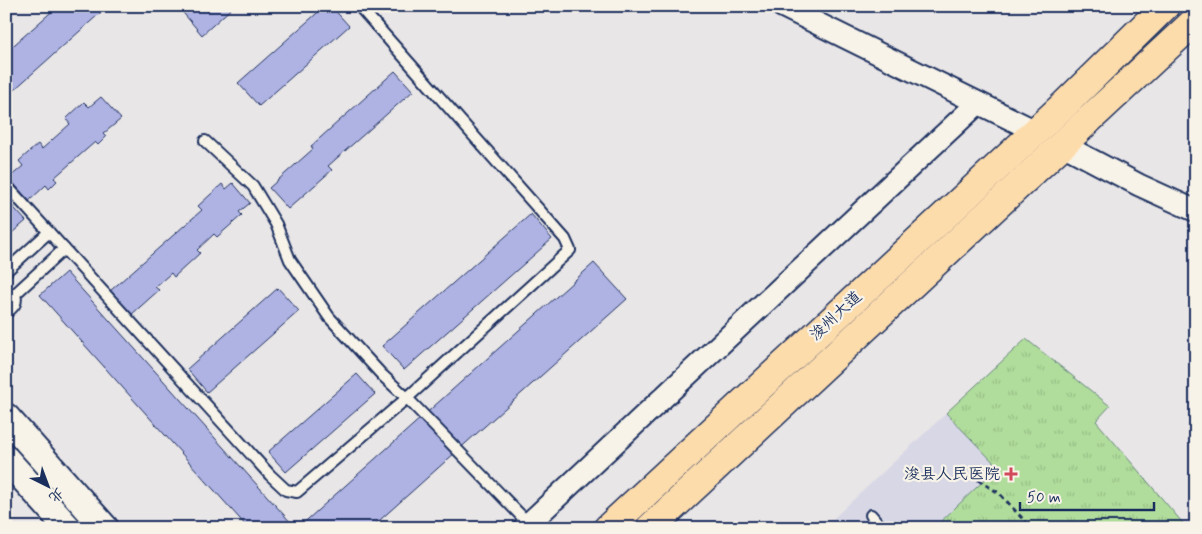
<svg xmlns="http://www.w3.org/2000/svg" width="1202" height="534" font-family="Mynerve,'LXGW WenKai TC',sans-serif">
  <style>
    .built { fill: #d8d7e6 }
    .grass { fill: url(#grass-tufts); stroke: #66867c }
    .building { fill: #afb3e4; stroke: #1b2f5e }
    .lines { fill: none; stroke-linecap: round; stroke-linejoin: round }
    .service-casing { stroke: #1b2f5e; stroke-width: 14 }
    .minor-casing { stroke: #1b2f5e; stroke-width: 25 }
    .tertiary-casing { stroke: #1b2f5e; stroke-width: 30 }
    .primary-casing { stroke: #1b2f5e; stroke-width: 31 }
    .path { stroke: #1b2f5e; stroke-width: 3; stroke-dasharray: 5 4; stroke-linecap: butt }
    .service { stroke: #f7f3e8; stroke-width: 10 }
    .minor { stroke: #f7f3e8; stroke-width: 21 }
    .tertiary { stroke: #f7f3e8; stroke-width: 26 }
    .primary { stroke: #fddcac; stroke-width: 28 }
    .poi-dot { fill: #d1495b; stroke: #f7f3e8; stroke-width: 2 }
    .labels { text-anchor: middle; dominant-baseline: central; stroke-width: 4.5; stroke-linejoin: round; paint-order: stroke }
    .street-label { font-size: 16px; fill: #1b2f5e; stroke: #f7f3e8 }
    .poi-label { font-size: 16px; fill: #1b2f5e; stroke: #f7f3e8; text-anchor: end }
  </style>
  <defs>
    <pattern id="grass-tufts" width="24" height="20" patternUnits="userSpaceOnUse" patternTransform="scale(1.25)"><rect width="24" height="20" fill="#b0dd9b"/><path d="M3 7l-1-3M5 7V3M7 7l1-3M15 17l-1-3M17 17v-4M19 17l1-3" fill="none" stroke="#97be88"/></pattern>
  </defs>
  <rect width="100%" height="100%" fill="#e9e6e7"/>
  <filter id="ink" filterUnits="userSpaceOnUse"><feTurbulence type="fractalNoise" baseFrequency=".02" numOctaves="2"/><feDisplacementMap in="SourceGraphic" scale="10" xChannelSelector="R" yChannelSelector="G"/><feConvolveMatrix kernelMatrix="1 2 1 2 8 2 1 2 1" color-interpolation-filters="sRGB"/></filter>
  <g filter="url(#ink)">
    <path class="built" d="M1026 339 1110 406 1096 421 1187 528H823Z"/>
    <path class="grass" d="M1026 339 1110 406 1096 421 1187 528H934L998 467 946 413Z"/>
    <g class="building">
      <path d="M58 6H108L6 97V52Z"/>
      <path d="M181 6H234L202 35 179 8Z"/>
      <path d="M325 6H331L349 26 259 106 238 83Z"/>
      <path d="M395 71 413 91 328 166 332 170 288 209 269 188 313 149 311 146Z"/>
      <path d="M101 97 121 119 103 134 106 137 98 145 95 142 54 178 57 181 49 189 46 185 29 201 9 178 23 166 19 161 38 144 42 149 70 124 66 119 84 102 89 107Z"/>
      <path d="M233 183 250 203 239 212 242 215 217 237 214 234 197 250 200 253 174 277 171 273 155 287 159 290 131 315 110 291 202 210 198 206 222 184 226 189Z"/>
      <path d="M6 199 26 221 6 238Z"/>
      <path d="M531 214 552 239 404 370 382 346Z"/>
      <path d="M594 263 627 299 371 528H298Z"/>
      <path d="M66 272 293 525 290 528H248L40 295Z"/>
      <path d="M278 288 299 311 207 392 187 369Z"/>
      <path d="M357 374 375 394 286 472 268 452Z"/>
    </g>
    <g class="lines">
      <defs>
        <g id="service">
          <path d="M205 141 253 186 276 224 290 260 329 317 382 375 407 398 530 525"/>
          <path d="M6 185 270 475 286 490 297 492 407 398 570 250 565 239 359 6"/>
          <path d="M6 271 49 232"/>
          <path d="M6 313C13 307 18 304 15 294L64 249"/>
          <path d="M871 515 882 528"/>
        </g>
        <g id="minor">
          <path d="M782 6 1035 131"/>
          <path d="M1063 145 1139 185 1196 211"/>
          <path d="M524 528 978 103"/>
        </g>
        <g id="tertiary">
          <path d="M6 417 105 528"/>
          <path d="M6 459 68 528"/>
        </g>
        <g id="primary">
          <path d="M608 528 1065 104 1165 6"/>
          <path d="M650 528 1196 20"/>
        </g>
      </defs>
      <use href="#service" class="service-casing"/>
      <use href="#minor" class="minor-casing"/>
      <use href="#tertiary" class="tertiary-casing"/>
      <use href="#primary" class="primary-casing"/>
      <path class="path" d="M978 480 999 493 1031 528"/>
      <use href="#service" class="service"/>
      <use href="#minor" class="minor"/>
      <use href="#tertiary" class="tertiary"/>
      <use href="#primary" class="primary"/>
    </g>
  </g>
  <path class="poi-dot" d="M1008.5 466.5h5v5h5v5h-5v5h-5v-5h-5v-5h5z"/>
  <g class="labels">
    <g class="street-label">
      <text transform="translate(836 316) rotate(-43)">浚州大道</text>
    </g>
    <g class="poi-label">
      <text x="1000" y="474">浚县人民医院</text>
    </g>
  </g>
  <rect width="1202" height="534" fill="none" stroke="#f7f3e8" stroke-width="25"/>
  <rect x="12" y="12" width="1177" height="509" fill="none" stroke="#1b2f5e" stroke-width="2" filter="url(#ink)"/>
  <g transform="translate(48 486) rotate(138)" stroke="#f7f3e8" stroke-width="4" paint-order="stroke">
  <path d="M0-4L9 19L0 12L-9 19Z" fill="#1b2f5e"/>
  <text y="-8" font-size="14" font-weight="bold" text-anchor="middle" fill="#1b2f5e">北</text>
  </g>
  <path d="M1020 502v8h134v-8" fill="none" stroke="#1b2f5e" stroke-width="2.5"/>
  <text x="1027" y="502" font-size="15" fill="#1b2f5e" stroke="#f7f3e8" stroke-width="4" paint-order="stroke">50 m</text>
</svg>
